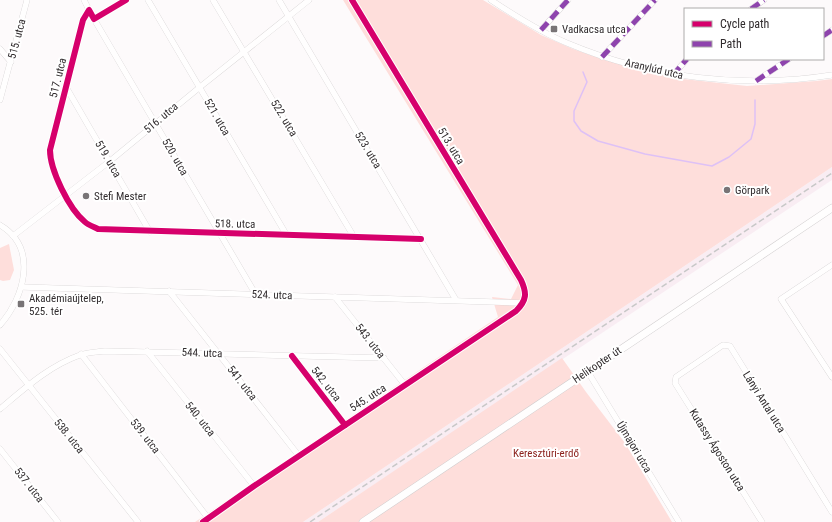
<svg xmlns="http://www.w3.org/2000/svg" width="832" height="522" font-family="'Roboto Condensed',sans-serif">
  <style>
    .built { fill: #f9edf3 }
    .green { fill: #fededb }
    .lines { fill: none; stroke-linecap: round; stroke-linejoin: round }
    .stream { stroke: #dec1f6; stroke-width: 1.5 }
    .minor-casing { stroke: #d0cdce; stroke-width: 6 }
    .tertiary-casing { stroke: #d0cdce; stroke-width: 8 }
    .minor { stroke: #fffefe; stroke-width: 5.5 }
    .tertiary { stroke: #fffefe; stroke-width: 7 }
    .rail { stroke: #c8c8c8; stroke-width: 1.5; stroke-dasharray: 6 3; stroke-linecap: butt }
    .quiet { stroke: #8e44ad; stroke-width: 5; stroke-dasharray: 10 5; stroke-linecap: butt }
    .cycleway-casing { stroke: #fff; stroke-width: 8 }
    .cycleway { stroke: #d6006c; stroke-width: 6 }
    .poi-dot { fill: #787476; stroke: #fff; stroke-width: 1.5 }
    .labels { text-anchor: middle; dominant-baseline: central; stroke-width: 4; stroke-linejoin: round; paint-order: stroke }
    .poi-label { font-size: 11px; fill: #312c2e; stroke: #fff; text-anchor: start }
    .street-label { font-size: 11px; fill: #312c2e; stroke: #fff }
    .park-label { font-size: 11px; fill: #8c231e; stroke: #fff }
  </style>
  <rect width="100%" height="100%" fill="#fdfafb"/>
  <path class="built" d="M832 167V180L318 522H303Z"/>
  <g class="green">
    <path d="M343 0H483L541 35 573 49 605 60 674 78 747 86 816 81 832 79V167L303 522H195L498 317 492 297 511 299 518 285Z"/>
    <path d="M9 244 14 270 10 280 3 281 0 280V248Z"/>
    <path d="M562 358 586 392 625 443 672 522H318Z"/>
  </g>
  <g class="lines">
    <path class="stream" d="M583 72 587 82 574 111V121L581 131 598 141 645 154 712 166 729 157 751 139 755 124V100"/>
    <defs>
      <g id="minor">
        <path d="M84 0 89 10"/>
        <path d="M126 0 94 19 89 10 83 20 50 150C50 170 69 209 85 222 88 225 94 227 98 229L421 239"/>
        <path d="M148 0 286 234"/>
        <path d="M213 0 354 237"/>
        <path d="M279 0 456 300"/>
        <path d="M491 0C515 16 540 32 567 43 650 78 743 89 832 75"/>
        <path d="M751 9 764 0"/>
        <path d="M94 19 256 295"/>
        <path d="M541 30 568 0"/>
        <path d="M823 36 832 30"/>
        <path d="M0 49 11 62"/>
        <path d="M602 57 655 0"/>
        <path d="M673 75 687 59"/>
        <path d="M756 81 789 59"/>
        <path d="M66 87 150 232"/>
        <path d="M0 100 27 0"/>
        <path d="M0 225C39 248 24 298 0 325"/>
        <path d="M13 236 110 161 200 87 309 0"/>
        <path d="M832 265 781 299 832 377"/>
        <path d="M22 287 523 303"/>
        <path d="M169 291 299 456"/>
        <path d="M335 297 405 385"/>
        <path d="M0 349 138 522"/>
        <path d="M147 351 254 486"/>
        <path d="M81 354 208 518"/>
        <path d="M292 356 345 425"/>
        <path d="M588 372 679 522"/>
        <path d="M0 409C25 388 49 366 80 355 88 352 97 352 105 351L384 358"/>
        <path d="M0 449 58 522"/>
        <path d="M203 522 254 486 516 311C527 300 527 293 521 280L352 0"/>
        <path d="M762 522 675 383 676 377 723 345 730 346 832 512"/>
      </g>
      <path id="tertiary" d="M363 522 832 208"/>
    </defs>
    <use href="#minor" class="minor-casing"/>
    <use href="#tertiary" class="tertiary-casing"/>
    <use href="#minor" class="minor"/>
    <use href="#tertiary" class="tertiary"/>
    <path class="rail" d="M310 522 832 173"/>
    <g class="quiet">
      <path d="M751 9 764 0"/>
      <path d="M541 30 568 0"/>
      <path d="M823 36 832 30"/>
      <path d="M602 57 655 0"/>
      <path d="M673 75 687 59"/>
      <path d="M756 81 789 59"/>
    </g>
    <defs>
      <g id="cycleway">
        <path d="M126 0 94 19 89 10 83 20 50 150C50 170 69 209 85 222 88 225 94 227 98 229L421 239"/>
        <path d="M292 356 345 425"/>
        <path d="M203 522 254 486 516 311C527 300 527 293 521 280L352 0"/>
      </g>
    </defs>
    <use href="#cycleway" class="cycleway-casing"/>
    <use href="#cycleway" class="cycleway"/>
  </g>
  <g class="poi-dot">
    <rect x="550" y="25" width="8" height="8" rx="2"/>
    <circle cx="727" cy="190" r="4"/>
    <circle cx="86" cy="196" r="4"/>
    <rect x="17" y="300" width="8" height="8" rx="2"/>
  </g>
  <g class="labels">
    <g class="poi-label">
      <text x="562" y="29">Vadkacsa utca</text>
      <text x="735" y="190">Görpark</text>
      <text x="94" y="196">Stefi Mester</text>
      <text x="29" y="298">Akadémiaújtelep,<tspan x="29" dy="13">525. tér</tspan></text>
    </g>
    <g class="street-label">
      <text transform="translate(17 39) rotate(-75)">515. utca</text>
      <text transform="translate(654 69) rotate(13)">Aranylúd utca</text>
      <text transform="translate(58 78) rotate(-76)">517. utca</text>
      <text transform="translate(217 117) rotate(60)">521. utca</text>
      <text transform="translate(161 118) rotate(-40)">516. utca</text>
      <text transform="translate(284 118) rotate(59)">522. utca</text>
      <text transform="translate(451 146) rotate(59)">513. utca</text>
      <text transform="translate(368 150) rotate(59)">523. utca</text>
      <text transform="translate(175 157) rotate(60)">520. utca</text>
      <text transform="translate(108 159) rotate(60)">519. utca</text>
      <text transform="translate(235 224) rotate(1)">518. utca</text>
      <text transform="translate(272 295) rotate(2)">524. utca</text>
      <text transform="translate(370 341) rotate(52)">543. utca</text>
      <text transform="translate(202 353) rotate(2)">544. utca</text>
      <text transform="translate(597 365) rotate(-34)">Helikopter út</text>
      <text transform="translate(242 383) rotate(52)">541. utca</text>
      <text transform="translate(326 384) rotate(52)">542. utca</text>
      <text transform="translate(368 398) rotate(-33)">545. utca</text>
      <text transform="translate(764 402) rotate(58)">Lányi Antal utca</text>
      <text transform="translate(200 419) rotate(51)">540. utca</text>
      <text transform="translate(69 436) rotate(51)">538. utca</text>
      <text transform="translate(145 436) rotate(52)">539. utca</text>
      <text transform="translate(634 447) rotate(59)">Újmajori utca</text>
      <text transform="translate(717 450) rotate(58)">Kutassy Ágoston utca</text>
      <text transform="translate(29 485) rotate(52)">537. utca</text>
    </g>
    <g class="park-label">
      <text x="546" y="453">Keresztúri-erdő</text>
    </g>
  </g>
  <rect x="684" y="8" width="140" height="52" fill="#ffffff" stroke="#adabab"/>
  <rect x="692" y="21" width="20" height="6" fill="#d6006c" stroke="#adabab"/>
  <text x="720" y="28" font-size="12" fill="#312c2e">Cycle path</text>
  <rect x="692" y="41" width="20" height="6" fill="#8e44ad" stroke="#adabab"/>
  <text x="720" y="48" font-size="12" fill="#312c2e">Path</text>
</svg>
